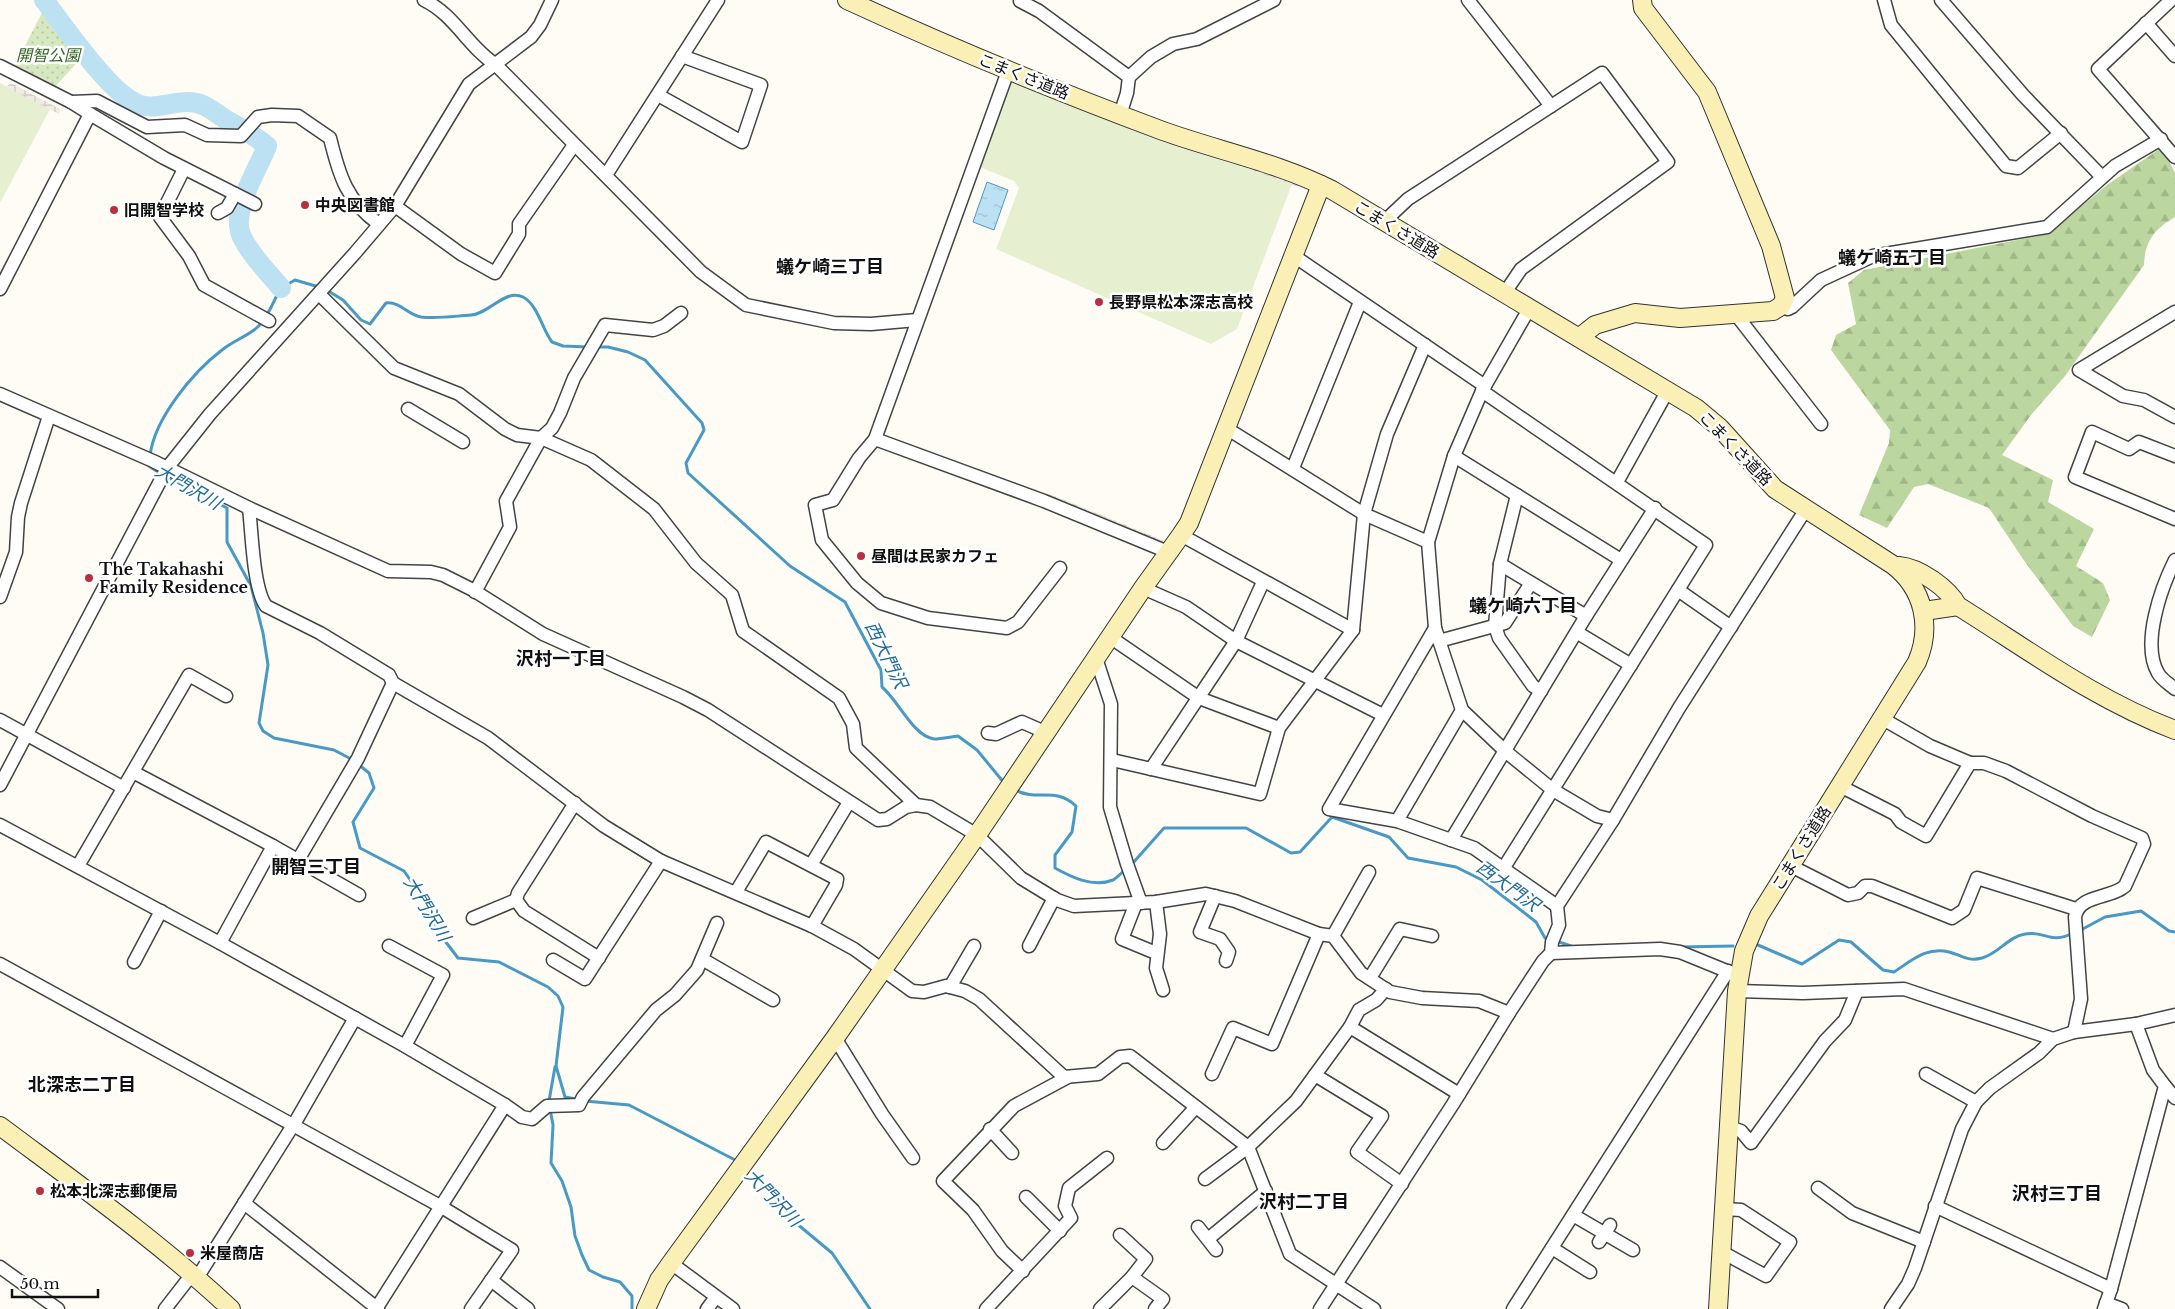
<svg xmlns="http://www.w3.org/2000/svg" width="2175" height="1309" font-family="'Libre Baskerville','Noto Sans JP',serif">
  <style>
    .grass { fill: url(#grass-dots) }
    .forest { fill: url(#forest-firs) }
    .pitch { fill: #e6efd0 }
    .plaza { fill: url(#plaza-grid) }
    .water { fill: url(#water-ripples); stroke: #4899c5 }
    .lines { fill: none; stroke-linecap: round; stroke-linejoin: round }
    .stream { stroke: #4899c5; stroke-width: 3 }
    .river { stroke: #bce1f3; stroke-width: 20 }
    .street-casing { stroke: #434343; stroke-width: 15 }
    .secondary-casing { stroke: #323232; stroke-width: 20 }
    .street { stroke: #fff; stroke-width: 12 }
    .secondary { stroke: #faefb4; stroke-width: 18 }
    .poi-dot { fill: #b8303d; stroke: #fff; stroke-width: 2 }
    .labels { text-anchor: middle; dominant-baseline: central; stroke-width: 5; stroke-linejoin: round; paint-order: stroke }
    .park-label { font-size: 16px; font-style: italic; fill: #346524; stroke: #fff }
    .street-label { font-size: 16px; fill: #101010; stroke: #fff }
    .poi-label { font-size: 16px; font-weight: bold; fill: #101010; stroke: #fff; text-anchor: start }
    .neighbourhood-label { font-size: 18px; font-weight: bold; fill: #101010; stroke: #fff }
    .water-label { font-size: 18px; font-style: italic; fill: #206b9b; stroke: #fff }
  </style>
  <defs>
    <pattern id="grass-dots" width="8" height="8" patternUnits="userSpaceOnUse" patternTransform="scale(1.25)"><rect width="8" height="8" fill="#d6e8bf"/><path d="M2 2h.1M6 6h.1" fill="none" stroke="#b7c6a3" stroke-width="1.8" stroke-linecap="round"/></pattern>
    <pattern id="forest-firs" width="22" height="20" patternUnits="userSpaceOnUse" patternTransform="scale(1.25)"><rect width="22" height="20" fill="#bbd79f"/><path d="M5 1l3.5 6h-7zM16 11l3.5 6h-7z" fill="#a0b888"/></pattern>
    <pattern id="plaza-grid" width="8" height="8" patternUnits="userSpaceOnUse" patternTransform="scale(1.25)"><rect width="8" height="8" fill="#f0ebe2"/><path d="M0 4h8M4 0v8" fill="none" stroke="#cdc8c1"/></pattern>
    <pattern id="water-ripples" width="26" height="14" patternUnits="userSpaceOnUse" patternTransform="scale(1.25)"><rect width="26" height="14" fill="#bce1f3"/><path d="M2 4q2-2 4 0t4 0M15 11q2-2 4 0t4 0" fill="none" stroke="#a1c0cf"/></pattern>
  </defs>
  <rect width="100%" height="100%" fill="#fefcf5"/>
  <path class="grass" d="M44 9 82 57 54 88 15 65Z"/>
  <path class="forest" d="M2162 147 2175 173V217C2155 229 2145 240 2144 265L2065 376 2031 415 2002 455 2053 480 2048 502 2094 529 2076 566 2103 583 2110 600 2092 637 2073 626 2025 562 1989 508 1928 484 1914 487 1887 528 1859 515 1889 443 1890 430 1831 350 1836 335 1856 324 1848 283 1864 270 2048 234 2107 185Z"/>
  <g class="pitch">
    <path d="M1011 81 1132 127 1292 184 1237 329 1211 344 996 249 1019 188 1014 181 980 167Z"/>
    <path d="M0 83 50 109 0 203Z"/>
  </g>
  <g class="plaza">
    <path d="M1012 79 1167 138 1308 187 1311 192 1303 222 1184 522 1174 541 1166 544 886 436 1062 499 1165 541 1171 539 1182 521 1298 224 1309 195 1307 190 1132 127 1011 81Z"/>
    <path d="M11 83 60 109 59 114 6 87Z"/>
  </g>
  <path class="water" d="M987 182 1008 190 994 230 973 222Z"/>
  <g class="lines">
    <g class="stream">
      <path d="M325 289 343 300 361 320 370 324 386 303C400 301 408 315 421 317 437 319 455 316 471 315 489 314 506 288 523 297 538 305 542 329 552 342L563 346 588 347"/>
      <path d="M266 316C278 298 273 292 295 280L319 287"/>
      <path d="M596 347H608L628 352 645 360 702 423 704 430 686 463 688 473 790 566 845 602 881 670 882 687C898 700 913 736 934 739 941 739 950 737 958 736L977 750 1005 784"/>
      <path d="M150 456C154 419 193 372 222 350 235 339 253 335 263 321"/>
      <path d="M149 462V466L161 474"/>
      <path d="M167 477 227 508V542L251 586 263 633 268 665 259 723 263 731 274 738 334 750 353 760"/>
      <path d="M358 764 369 773 374 788 353 822 360 848 404 871 418 891 442 937 458 958 499 962 548 987 558 996 563 1007 556 1066 565 1097 576 1099"/>
      <path d="M1015 790C1038 802 1055 786 1076 806L1072 832 1055 855V868C1071 877 1093 888 1113 880 1117 878 1121 873 1125 870"/>
      <path d="M1132 864 1164 828H1246L1291 853 1300 852 1332 817 1389 837 1408 858 1456 867 1482 880 1536 922 1545 938 1550 939"/>
      <path d="M2079 931 2105 917 2141 911 2169 931 2175 932"/>
      <path d="M1556 941 1574 947"/>
      <path d="M1758 945 1802 964 1839 940 1851 942 1883 970 1894 972C1911 961 1927 946 1949 952 1962 955 1967 962 1982 958 1999 953 2008 937 2025 934 2045 930 2050 945 2073 933"/>
      <path d="M1680 947 1733 946"/>
      <path d="M549 1101 555 1067"/>
      <path d="M585 1101 629 1105 737 1161"/>
      <path d="M550 1109 553 1125 551 1163 562 1181 571 1207 575 1236 582 1255 589 1270 603 1277 620 1282 632 1296V1309"/>
      <path d="M746 1168 759 1178 796 1223 832 1253 870 1309"/>
    </g>
    <path class="river" d="M44 0C64 26 106 87 132 101 151 113 167 102 188 102 207 102 216 115 232 123 245 130 255 136 267 146 258 170 228 214 243 239 252 257 268 272 281 288"/>
    <defs>
      <g id="street">
        <path d="M424 0C455 15 468 47 496 65L701 272 746 305 834 323 871 324 917 320"/>
        <path d="M1468 0 1551 106"/>
        <path d="M1884 0 1891 25 2006 166 2018 168 2061 133"/>
        <path d="M1941 0 2023 95 2102 177"/>
        <path d="M2171 0 2098 69 2175 157"/>
        <path d="M1020 1 1039 11 1129 77"/>
        <path d="M2146 23 2175 56"/>
        <path d="M0 66 71 102 90 114 0 289"/>
        <path d="M1008 71 875 439 859 458 833 500 815 505 822 540 857 583 881 603 928 618 1007 628 1018 622 1060 568"/>
        <path d="M658 95 742 142 761 85 682 56"/>
        <path d="M71 102 97 101 147 127 185 125 207 135 241 136 258 117 272 115 298 116 330 138C339 175 347 202 379 224"/>
        <path d="M90 114 164 158 255 204"/>
        <path d="M1120 115 1127 93 1129 77 1151 57 1173 44 1197 39 1274 0"/>
        <path d="M184 169 160 217 189 256 204 285 269 321"/>
        <path d="M606 175 718 0"/>
        <path d="M395 206 461 254 495 273 519 234V224L574 145"/>
        <path d="M218 213 227 208 235 194"/>
        <path d="M1391 215 1408 199 1602 73 1668 162 1521 269 1504 294"/>
        <path d="M1294 256 1485 386"/>
        <path d="M319 294 394 368 459 394 505 429 517 435 541 438 591 460 654 509 696 563 732 595 743 631 839 698 853 724 856 748 916 805"/>
        <path d="M1781 306 1788 309 1792 307 1821 280 1873 256 2047 227 2115 166 2161 139"/>
        <path d="M1529 309 1482 391 1454 456 1428 542 1435 628 1462 710 1505 751 1553 790 1597 816 1613 820"/>
        <path d="M1734 312 1821 424"/>
        <path d="M2175 312 2079 370 2123 396 2144 400 2175 417"/>
        <path d="M1482 391 1706 545 1503 869"/>
        <path d="M0 394 153 461 249 508 388 571 431 572 443 575 473 590 543 634 683 697 708 710 878 820 887 819 906 807 916 805 930 807 977 835 1021 878 1057 900 1074 906 1156 902 1206 894 1235 901 1319 934 1333 936 1361 973 1390 992 1422 998 1479 1001 1509 1013"/>
        <path d="M408 409 463 442"/>
        <path d="M1226 428 1364 514 1428 542"/>
        <path d="M875 439 1044 501 1168 552"/>
        <path d="M1454 456 1621 560"/>
        <path d="M2175 456 2139 442 2129 449 2092 432 2075 477 2175 519"/>
        <path d="M1293 468 1360 302"/>
        <path d="M1617 482 1668 390"/>
        <path d="M1517 495 1500 564 1495 626 1499 638 1533 686 1541 691"/>
        <path d="M249 508C252 533 253 588 266 606L320 633 389 675 393 683 488 738 604 826 661 861 812 926 854 949 912 991 924 992 946 986 965 991 979 999 1064 1077 1098 1074 1120 1057 1130 1056 1248 1147 1290 1254 1374 1309"/>
        <path d="M1181 535 1353 630"/>
        <path d="M2175 560C2161 588 2141 644 2158 673 2161 679 2169 684 2175 689"/>
        <path d="M1500 564 1586 616"/>
        <path d="M1143 588 1186 607 1236 641 1383 715"/>
        <path d="M1678 590 1731 627"/>
        <path d="M475 592 510 527 506 501 541 438 552 428 560 413 574 378 605 325 653 330 664 326 681 313"/>
        <path d="M0 597 16 552 18 517 21 503 49 416"/>
        <path d="M1435 628 1329 809 1397 821 1474 848 1557 906"/>
        <path d="M1578 633 1631 665"/>
        <path d="M1110 637 1199 698 1279 728"/>
        <path d="M1439 641 1505 623 1531 583"/>
        <path d="M1096 658 1111 704 1110 807 1127 864 1141 903"/>
        <path d="M1883 719 1930 746 1970 763H1984L2006 771 2092 816 2142 838 2144 844 2125 886C2111 899 2079 894 2075 917L2081 999 2074 1032"/>
        <path d="M0 720 124 788"/>
        <path d="M988 733 996 734 1022 722 1047 733"/>
        <path d="M1112 760 1260 794 1279 728 1353 630 1364 514 1387 434 1425 345"/>
        <path d="M1151 769 1236 641 1263 582"/>
        <path d="M133 772 273 846 359 895"/>
        <path d="M0 785 167 468 210 414 355 253 395 206 469 84 531 37 540 25 552 0"/>
        <path d="M1840 786 1895 814 1901 822 1926 836 1970 763"/>
        <path d="M575 803 518 893 516 900 524 911 599 958"/>
        <path d="M1397 821 1462 710"/>
        <path d="M0 825 220 943 405 1046 505 1105 376 1309"/>
        <path d="M1451 840 1586 616 1655 508"/>
        <path d="M298 860 358 758 393 683"/>
        <path d="M811 865 849 802"/>
        <path d="M1789 865 1848 895 1858 893 1865 886H1872L1952 918 1964 910 1977 878 2076 909"/>
        <path d="M78 866 189 675 226 696"/>
        <path d="M736 892 766 842 837 879 836 885 812 926"/>
        <path d="M1215 896 1200 932 1220 939 1229 952 1226 961"/>
        <path d="M1156 902 1160 934 1156 968 1163 990"/>
        <path d="M1136 903 1122 939 1156 953"/>
        <path d="M473 918 516 900"/>
        <path d="M1333 936 1369 872"/>
        <path d="M220 943 273 846"/>
        <path d="M389 946 443 975 405 1046"/>
        <path d="M1029 946 1054 898"/>
        <path d="M1551 953 1660 949 1680 952 1734 974"/>
        <path d="M702 959 773 1000"/>
        <path d="M553 960 585 979 661 861"/>
        <path d="M134 962 161 911"/>
        <path d="M0 964 440 1206 512 1250 471 1309"/>
        <path d="M1370 978 1400 929 1432 936"/>
        <path d="M950 987 974 946"/>
        <path d="M1737 991 1803 993 1904 989 2053 1039"/>
        <path d="M1350 1027 1459 1094"/>
        <path d="M835 1038 882 1114 913 1158"/>
        <path d="M1212 1074 1233 1028 1272 1044 1319 934"/>
        <path d="M1926 1074 1976 1102"/>
        <path d="M1315 1075 1382 1116 1357 1152 1402 1184"/>
        <path d="M2165 1086 2175 1098"/>
        <path d="M505 1105 522 1117 532 1119 547 1106 579 1105 583 1097 656 1010 675 995 697 970 717 923"/>
        <path d="M1729 1127 1741 1131 1751 1143 1825 1041 1845 1020 1857 991"/>
        <path d="M990 1129 1012 1153"/>
        <path d="M1163 1143 1196 1107"/>
        <path d="M1205 1179 1248 1147 1296 1101 1350 1027 1359 1010 1376 1000 1386 989"/>
        <path d="M1818 1188 1852 1213 1924 1242"/>
        <path d="M1026 1197 1060 1231"/>
        <path d="M244 1203 378 1309"/>
        <path d="M1935 1206 2111 1289"/>
        <path d="M1573 1215 1633 1250"/>
        <path d="M1198 1227 1216 1250"/>
        <path d="M1208 1239 1266 1191"/>
        <path d="M1599 1242 1610 1225"/>
        <path d="M1552 1248 1590 1272"/>
        <path d="M1722 1252 1766 1276 1790 1242 1741 1210 1724 1209"/>
        <path d="M671 1263 733 1309"/>
        <path d="M0 1267 58 1309"/>
        <path d="M1023 1271 1002 1251 973 1210 943 1181 1014 1106 1068 1077"/>
        <path d="M1132 1277 1163 1299 1155 1309"/>
        <path d="M197 1278 297 1119 355 1018"/>
        <path d="M491 1280 528 1309"/>
        <path d="M2106 1303 2122 1309"/>
        <path d="M165 1309 193 1273"/>
        <path d="M707 1309 716 1297"/>
        <path d="M986 1309 1071 1218 1065 1206 1069 1188 1107 1158"/>
        <path d="M1100 1309 1132 1277 1146 1259 1120 1235"/>
        <path d="M1320 1309 1453 1104 1509 1013 1543 961 1551 953 1552 942 1559 925 1557 906 1613 820 1679 708 1806 509"/>
        <path d="M1513 1309 1728 971"/>
        <path d="M1891 1309 1908 1284 1915 1268 1962 1129 1976 1102 1990 1088 2039 1053 2053 1039 2074 1032 2136 1024 2175 1015"/>
        <path d="M2104 1309 2111 1289 2165 1086 2153 1070 2136 1024"/>
      </g>
      <g id="secondary">
        <path d="M847 0C951 48 1056 91 1163 131 1219 151 1279 163 1332 190L1696 408 1720 428 1775 489 1893 565C1924 589 1932 627 1917 662L1759 916 1744 951 1737 991 1718 1309"/>
        <path d="M1580 337 1595 325 1635 313 1680 318 1773 311 1781 306 1785 298 1771 246 1707 92 1643 8 1642 0"/>
        <path d="M1899 566C1920 568 1948 588 1958 606 2030 651 2096 700 2175 730"/>
        <path d="M1924 611 1958 606"/>
        <path d="M0 1126C79 1185 159 1242 231 1309"/>
        <path d="M646 1309 659 1280 671 1263 835 1038 977 835 1143 588 1181 535 1189 523 1321 185"/>
      </g>
    </defs>
    <use href="#street" class="street-casing"/>
    <use href="#secondary" class="secondary-casing"/>
    <use href="#street" class="street"/>
    <use href="#secondary" class="secondary"/>
  </g>
  <g class="poi-dot">
    <circle cx="305" cy="205" r="5"/>
    <circle cx="114" cy="210" r="5"/>
    <circle cx="1099" cy="302" r="5"/>
    <circle cx="861" cy="556" r="5"/>
    <circle cx="89" cy="578" r="5"/>
    <circle cx="40" cy="1191" r="5"/>
    <circle cx="190" cy="1253" r="5"/>
  </g>
  <g class="labels">
    <g class="park-label">
      <text x="48" y="55">開智公園</text>
    </g>
    <g class="street-label">
      <text transform="translate(1024 76) rotate(22)">こまくさ道路</text>
      <text transform="translate(1397 229) rotate(31)">こまくさ道路</text>
      <text transform="translate(1736 448) rotate(46)">こまくさ道路</text>
      <text transform="translate(1801 848) rotate(-58)">こまくさ道路</text>
    </g>
    <g class="poi-label">
      <text x="315" y="205">中央図書館</text>
      <text x="124" y="210">旧開智学校</text>
      <text x="1109" y="302">長野県松本深志高校</text>
      <text x="871" y="556">昼間は民家カフェ</text>
      <text x="99" y="569">The Takahashi<tspan x="99" dy="18">Family Residence</tspan></text>
      <text x="50" y="1191">松本北深志郵便局</text>
      <text x="200" y="1253">米屋商店</text>
    </g>
    <g class="neighbourhood-label">
      <text x="1892" y="258">蟻ケ崎五丁目</text>
      <text x="830" y="267">蟻ケ崎三丁目</text>
      <text x="1523" y="606">蟻ケ崎六丁目</text>
      <text x="561" y="659">沢村一丁目</text>
      <text x="316" y="867">開智三丁目</text>
      <text x="82" y="1085">北深志二丁目</text>
      <text x="2057" y="1194">沢村三丁目</text>
      <text x="1304" y="1202">沢村二丁目</text>
    </g>
    <g class="water-label">
      <text transform="translate(188 487) rotate(30)">大門沢川</text>
      <text transform="translate(886 655) rotate(64)">西大門沢</text>
      <text transform="translate(1508 886) rotate(36)">西大門沢</text>
      <text transform="translate(427 909) rotate(59)">大門沢川</text>
      <text transform="translate(773 1198) rotate(46)">大門沢川</text>
    </g>
  </g>
  <path d="M12 1289v8h86v-8" fill="none" stroke="#101010" stroke-width="2.5"/>
  <text x="20" y="1289" font-size="15" fill="#101010" stroke="#ffffff" stroke-width="4" paint-order="stroke">50 m</text>
</svg>
